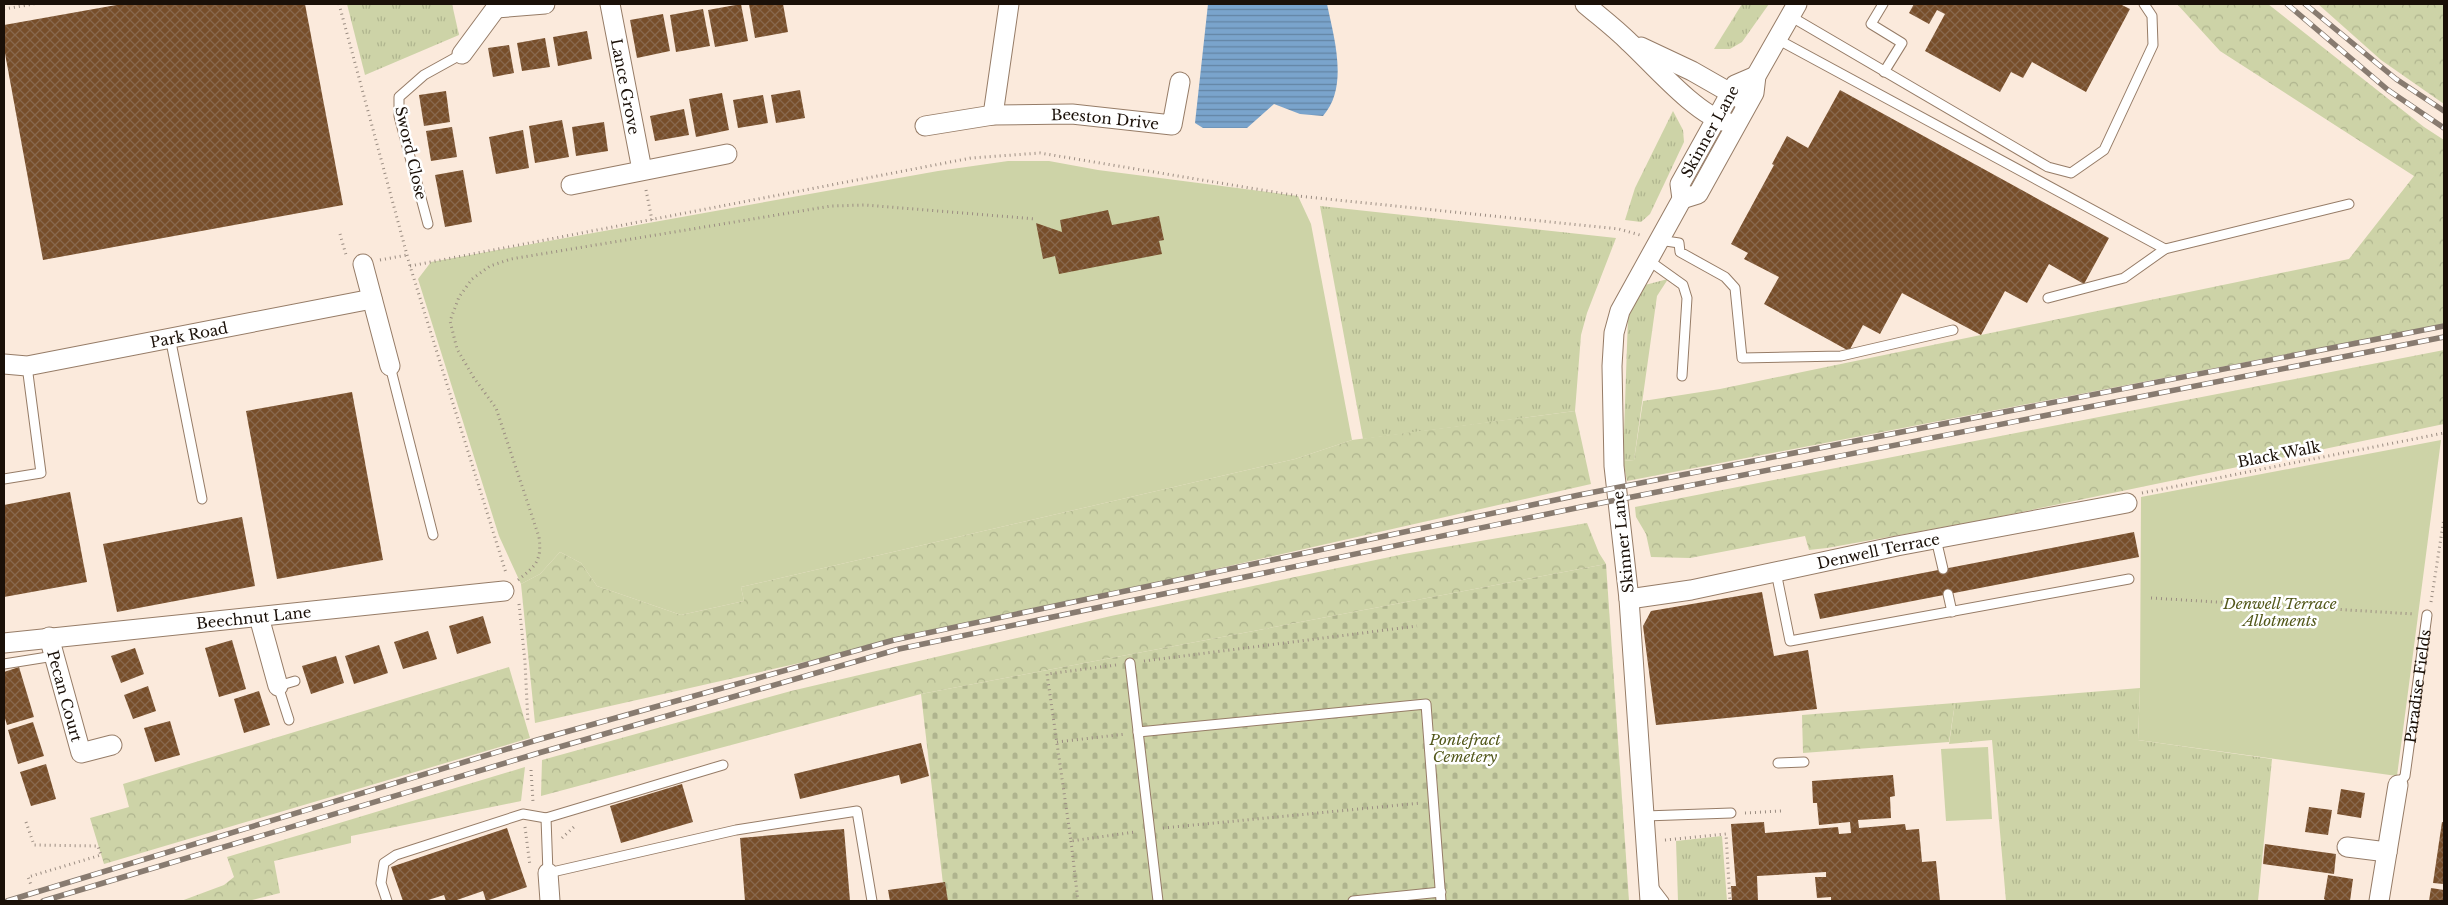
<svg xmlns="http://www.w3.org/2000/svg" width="2448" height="905" font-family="'Libre Baskerville',serif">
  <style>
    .grass { fill: url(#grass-tufts) }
    .forest { fill: url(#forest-crowns) }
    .cemetery { fill: url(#cemetery-stones) }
    .garden { fill: #cdd3a7 }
    .water { fill: url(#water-rules) }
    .building { fill: url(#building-cross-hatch) }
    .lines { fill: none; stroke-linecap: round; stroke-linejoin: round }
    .service-casing { stroke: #967c67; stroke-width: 11 }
    .minor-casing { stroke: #967c67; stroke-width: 21 }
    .path { stroke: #9b8d82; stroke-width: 3; stroke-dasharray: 1 4; stroke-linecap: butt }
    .service { stroke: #fff; stroke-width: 9 }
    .minor { stroke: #fff; stroke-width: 19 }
    .rail-casing { stroke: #887b70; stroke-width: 5.5 }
    .rail { stroke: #fff; stroke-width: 4; stroke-dasharray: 11; stroke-linecap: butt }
    .labels { text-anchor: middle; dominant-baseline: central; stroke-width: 5; stroke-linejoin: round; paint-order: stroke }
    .street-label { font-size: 15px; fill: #1a1008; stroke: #fff }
    .park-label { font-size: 15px; font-style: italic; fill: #53581b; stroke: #fff }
  </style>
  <defs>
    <pattern id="grass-tufts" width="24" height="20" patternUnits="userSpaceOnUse" patternTransform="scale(1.25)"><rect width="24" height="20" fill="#cdd3a7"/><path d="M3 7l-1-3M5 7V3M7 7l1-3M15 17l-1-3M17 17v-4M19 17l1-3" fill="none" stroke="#afb48e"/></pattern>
    <pattern id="forest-crowns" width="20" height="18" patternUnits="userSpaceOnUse" patternTransform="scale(1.25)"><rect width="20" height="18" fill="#cdd3a7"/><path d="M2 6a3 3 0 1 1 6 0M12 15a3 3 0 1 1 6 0" fill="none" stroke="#afb48e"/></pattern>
    <pattern id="cemetery-stones" width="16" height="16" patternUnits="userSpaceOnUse" patternTransform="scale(1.25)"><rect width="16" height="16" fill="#cdd3a7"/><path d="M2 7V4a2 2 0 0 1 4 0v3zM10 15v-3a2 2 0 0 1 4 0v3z" fill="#afb48e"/></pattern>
    <pattern id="water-rules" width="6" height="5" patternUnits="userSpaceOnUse" patternTransform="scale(1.25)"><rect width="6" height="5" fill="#7aa4cc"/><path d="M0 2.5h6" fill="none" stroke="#6384a4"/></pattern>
    <pattern id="building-cross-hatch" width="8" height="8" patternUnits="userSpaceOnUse" patternTransform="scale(1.25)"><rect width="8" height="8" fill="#774e2a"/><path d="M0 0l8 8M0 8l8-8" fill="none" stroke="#88684d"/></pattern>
  </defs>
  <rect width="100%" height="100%" fill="#fbeadc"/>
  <g class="grass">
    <path d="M347 4H452L459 35 365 75Z"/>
    <path d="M1742 4H1769L1742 42 1730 49H1714Z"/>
    <path d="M1673 111 1683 130 1684 142 1650 214 1641 222 1625 220 1635 188Z"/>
    <path d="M1320 206 1616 238 1587 313 1581 335 1575 411 1363 439Z"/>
    <path d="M1668 279 1657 296 1634 460 1623 461 1628 317 1641 286Z"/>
    <path d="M2140 688 2138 740 2272 759 2258 901H2006L1992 740 1949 744 1955 703Z"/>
    <path d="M1722 836 1727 901H1678L1676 841Z"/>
  </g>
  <g class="forest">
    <path d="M2177 4H2268L2424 127 2444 140V324L1627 481 1623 461 1634 460 1643 401 1720 389 2349 259 2414 176 2220 51Z"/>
    <path d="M2318 4H2444V104L2381 60Z"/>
    <path d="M2444 350V424L1983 520 1827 548 1809 550 1805 536 1690 558 1651 557 1646 534 1636 517 1635 507Z"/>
    <path d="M1575 411 1591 484 535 723 521 584 540 574 560 552 581 563 597 586 681 615 744 601 741 587 1295 459 1352 440Z"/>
    <path d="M1587 523 1599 553 1606 564 921 694 541 796 542 760 791 691 1111 616 1404 554Z"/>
    <path d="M509 667 530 738 104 864 90 818 129 807 123 784Z"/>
    <path d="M1955 703 1949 742 1803 753 1802 715Z"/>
    <path d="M525 767 521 801 351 836V843L274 861 280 893 248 901H181L224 885 234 877 227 857Z"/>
  </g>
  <path class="cemetery" d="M1606 564 1629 901H945L921 694Z"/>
  <g class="garden">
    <path d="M1008 161H1049L1098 170 1298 196 1311 224 1352 440 1295 459 741 587 744 601 681 615 597 586 581 563 560 552 540 574 521 584 499 536 418 279 431 262 938 171Z"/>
    <path d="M2441 440 2397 776 2138 740 2140 688 2141 497Z"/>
    <path d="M1988 747 1992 819 1946 821 1941 749Z"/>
  </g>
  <path class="water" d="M1208 4H1327C1334 38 1349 87 1323 116L1300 114 1274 104 1247 128H1203L1195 123Z"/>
  <g class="building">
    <path d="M122 4H305L343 205 43 260 4 48V25Z"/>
    <path d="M741 4 748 41 715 47 708 10Z"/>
    <path d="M749 4H783L788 32 755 38Z"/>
    <path d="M1914 4H2120L2130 9 2086 92 2032 62 2023 78 2011 72 2000 92 1925 51 1945 14 1937 10 1929 24 1909 13Z"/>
    <path d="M703 9 710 46 676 52 670 15Z"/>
    <path d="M663 14 670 51 637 58 630 20Z"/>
    <path d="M587 31 592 59 558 66 553 37Z"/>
    <path d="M545 38 550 67 522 71 517 43Z"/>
    <path d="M509 45 514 73 493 77 488 48Z"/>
    <path d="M800 90 805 118 776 123 771 95Z"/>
    <path d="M1840 90 2109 238 2084 284 2049 264 2027 303 2005 291 1981 335 1902 293 1880 334 1863 325 1849 351 1764 304 1779 277 1744 259 1748 253 1731 244 1774 165 1772 164 1787 136 1808 148Z"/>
    <path d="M446 91 450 122 424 126 419 95Z"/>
    <path d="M722 93 729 130 696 137 689 99Z"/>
    <path d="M763 95 768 123 738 128 733 100Z"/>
    <path d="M684 109 689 135 655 141 650 116Z"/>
    <path d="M562 120 569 157 535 163 529 126Z"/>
    <path d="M604 122 608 151 576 156 572 127Z"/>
    <path d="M452 127 457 157 431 161 426 131Z"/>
    <path d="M523 130 529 168 496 174 489 137Z"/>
    <path d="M463 170 472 222 445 227 435 175Z"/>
    <path d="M1108 210 1112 225 1159 216 1164 240 1159 241 1162 254 1059 274 1055 256 1043 259 1036 223 1062 232 1060 220Z"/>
    <path d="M352 392 383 560 277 579 246 411Z"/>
    <path d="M70 492 87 582 4 597V505Z"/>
    <path d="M242 517 255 586 117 612 103 544Z"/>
    <path d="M2134 532 2139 557 1820 619 1814 594Z"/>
    <path d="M1762 592 1774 656 1808 650 1817 709 1656 725 1643 626 1651 611Z"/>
    <path d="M483 616 491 643 457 654 449 626Z"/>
    <path d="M428 631 437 659 403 669 394 642Z"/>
    <path d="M232 640 246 689 219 697 205 648Z"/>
    <path d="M379 645 388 673 354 684 345 656Z"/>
    <path d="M135 648 144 674 121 683 111 656Z"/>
    <path d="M336 656 344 683 311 694 302 666Z"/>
    <path d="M19 667 34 717 7 725 4 715V672Z"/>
    <path d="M148 686 156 711 133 719 124 695Z"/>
    <path d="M259 691 270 725 244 733 234 699Z"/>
    <path d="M170 721 180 755 155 762 144 728Z"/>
    <path d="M33 722 44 756 18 764 8 730Z"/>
    <path d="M921 743 929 776 901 784 899 775 800 799 794 774Z"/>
    <path d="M46 764 56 799 31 806 20 772Z"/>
    <path d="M1893 775 1895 796 1890 797 1891 818 1858 820 1859 828 1905 824 1906 830 1919 829 1922 862 1936 861 1940 901H1831V897L1817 898 1815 877H1826V872L1757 876 1758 901H1732L1731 886H1736L1731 824 1764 822 1765 833 1838 827 1839 834 1851 833 1850 822 1819 825 1817 803H1813L1812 781Z"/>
    <path d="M682 784 693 822 621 843 610 806Z"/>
    <path d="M2341 789 2365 793 2361 818 2337 814Z"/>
    <path d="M2309 807 2332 810 2328 835 2305 832Z"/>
    <path d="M2442 822H2444V884L2433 883Z"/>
    <path d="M507 828 527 887 486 901 483 891 454 901H446L444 895 425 901H403L391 867Z"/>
    <path d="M844 829 850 901H745L740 838Z"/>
    <path d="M2265 844 2336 854 2334 874 2263 864Z"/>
    <path d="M2328 875 2353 879 2350 901H2327L2324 899Z"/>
    <path d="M945 882 948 901H890L888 890Z"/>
    <path d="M2431 888 2444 890V901H2429Z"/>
  </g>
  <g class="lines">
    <defs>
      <g id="service">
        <path d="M1883 4 1871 24 1902 43 1884 72"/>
        <path d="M1790 16 2048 167 2071 173 2104 150 2153 45 2152 16 2144 4"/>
        <path d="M1777 39 2165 249 2124 278 2048 298"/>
        <path d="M428 224 399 116V97L424 75 462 54"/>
        <path d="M1659 240 1679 243 1680 252 1725 277 1735 288 1742 358 1841 356 1953 330"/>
        <path d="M2165 249 2349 204"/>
        <path d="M1648 260 1683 285 1687 298 1682 376"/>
        <path d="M170 337 202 499"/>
        <path d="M390 366 433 535"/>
        <path d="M4 479 41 473 27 366"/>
        <path d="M1936 539 1943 569"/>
        <path d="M1776 572 1790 641 2129 579"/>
        <path d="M1948 594 1952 612"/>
        <path d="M1130 663 1158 901"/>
        <path d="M4 664 54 656"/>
        <path d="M289 720 278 686 295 681"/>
        <path d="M1138 732 1426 704 1441 901"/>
        <path d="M1778 763 1804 762"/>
        <path id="s1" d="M2398 785 2405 776 2427 615"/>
        <path d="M1645 816 1731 813"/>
        <path d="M546 818 548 873 736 830 857 811 872 901"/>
        <path d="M1651 884 1664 901"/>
        <path d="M387 901 381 883 384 863 396 855 523 814 546 818 723 765"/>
        <path d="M1353 901 1441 892"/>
      </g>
      <g id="minor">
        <path id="s2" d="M610 4 642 170"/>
        <path d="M1585 4C1599 16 1615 28 1629 42 1651 62 1698 117 1727 122"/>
        <path d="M496 8 545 4"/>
        <path d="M1641 47 1692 71 1741 99"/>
        <path d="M462 54 496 8"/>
        <path d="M993 115 1009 4"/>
        <path id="s3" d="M925 126 993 115 1072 114 1172 125 1180 82"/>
        <path d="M571 185 727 154"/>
        <path d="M1682 199 1698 194 1754 93 1756 76 1797 4"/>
        <path d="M363 264 390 366"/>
        <path id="s4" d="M4 364 27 366 372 299"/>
        <path id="s5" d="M1629 599 1691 590 1897 546 2127 503"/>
        <path d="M259 617 278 686"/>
        <path id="s6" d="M49 637 81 753 112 745"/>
        <path id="s7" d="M4 643 504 591"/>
        <path d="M2347 847 2387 852"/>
        <path d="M548 873 550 901"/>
        <path id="s8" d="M1650 901 1629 599 1614 466 1612 366 1614 333 1620 311 1682 199 1680 184 1735 85 1756 76"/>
        <path d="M2379 901 2398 785"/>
      </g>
    </defs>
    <use href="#service" class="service-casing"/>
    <use href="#minor" class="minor-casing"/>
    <g class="path">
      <path d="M339 4 410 266 506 573"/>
      <path d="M4 9 34 4"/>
      <path d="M646 190 652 220"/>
      <path d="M340 234 346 255"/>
      <path d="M380 260 407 255"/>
      <path d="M410 266 971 158 1040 153 1298 196 1619 229 1640 235"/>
      <path d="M2142 493 2444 433"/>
      <path d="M518 580C536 566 542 560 539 537L496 408 474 378 457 349 450 321 459 297 472 279 490 266 511 259 831 206 865 205 1036 219"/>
      <path d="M2151 598 2414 614"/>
      <path d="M2431 602 2444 518"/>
      <path d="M519 604 525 662 528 723"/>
      <path d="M1144 661 1417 626"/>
      <path d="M1116 665 1047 674 1071 841 1135 832"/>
      <path d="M1057 742 1126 734"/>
      <path d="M531 770 533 802"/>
      <path d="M1745 813 1781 811"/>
      <path d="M26 822 34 845 98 846 101 855 28 877 31 885"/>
      <path d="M525 827 530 866"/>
      <path d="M1163 828 1421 803"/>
      <path d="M562 838 576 825"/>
      <path d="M1665 840 1726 834 1730 901"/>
      <path d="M1071 841 1078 901"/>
    </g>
    <use href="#service" class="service"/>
    <use href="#minor" class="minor"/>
    <defs>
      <g id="rail">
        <path d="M2287 4 2388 90 2444 128"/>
        <path d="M2305 4 2396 79 2444 111"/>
        <path d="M7 901 537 740 894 640 1579 495 2444 326"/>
        <path d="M43 901 542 752 899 649 1581 507 2444 337"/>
      </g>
    </defs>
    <use href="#rail" class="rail-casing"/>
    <use href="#rail" class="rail"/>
  </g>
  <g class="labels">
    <g class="street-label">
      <text stroke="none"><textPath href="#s2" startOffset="84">Lance Grove</textPath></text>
      <text stroke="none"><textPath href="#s3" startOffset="181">Beeston Drive</textPath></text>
      <text stroke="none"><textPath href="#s8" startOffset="796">Skinner Lane</textPath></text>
      <text transform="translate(411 153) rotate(77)">Sword Close</text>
      <text stroke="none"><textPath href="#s4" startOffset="188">Park Road</textPath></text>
      <text transform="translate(2279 454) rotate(-11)">Black Walk</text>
      <text transform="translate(1623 542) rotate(-96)">Skinner Lane</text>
      <text stroke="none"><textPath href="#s5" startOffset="254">Denwell Terrace</textPath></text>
      <text stroke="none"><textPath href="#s7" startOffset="251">Beechnut Lane</textPath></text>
      <text stroke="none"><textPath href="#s1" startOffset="102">Paradise Fields</textPath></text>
      <text stroke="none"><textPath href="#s6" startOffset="61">Pecan Court</textPath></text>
    </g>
    <g class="park-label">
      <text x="2280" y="603">Denwell Terrace<tspan x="2280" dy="17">Allotments</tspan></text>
      <text x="1465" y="739">Pontefract<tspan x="1465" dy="17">Cemetery</tspan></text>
    </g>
  </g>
  <rect width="2448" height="905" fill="none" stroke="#1a1008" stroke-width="10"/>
</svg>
